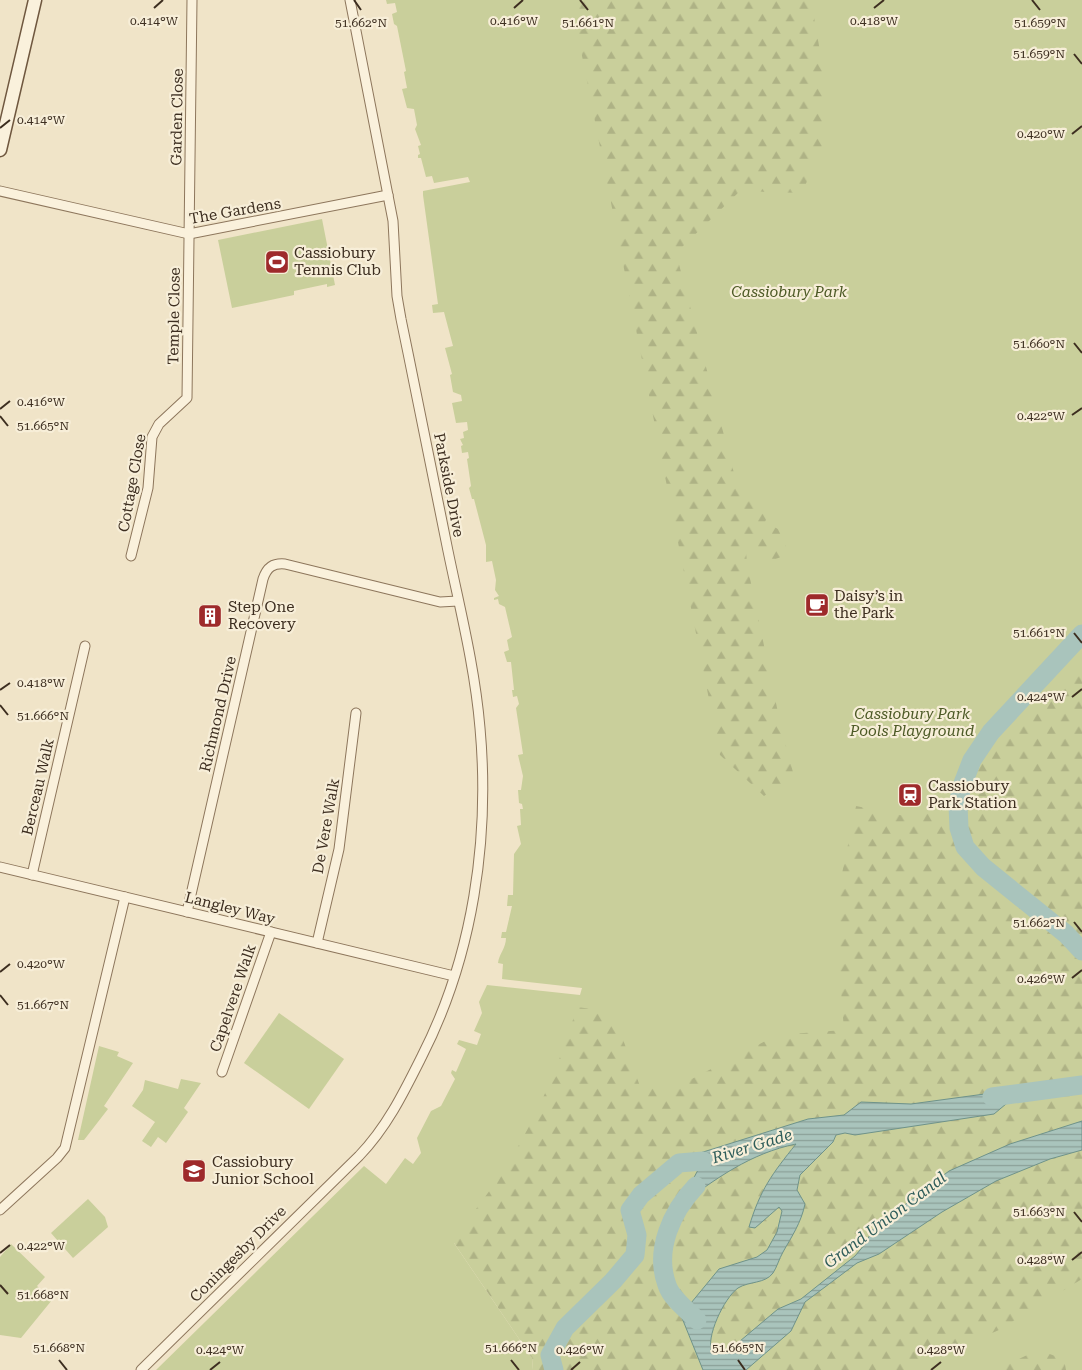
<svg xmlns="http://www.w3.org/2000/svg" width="1082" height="1370" font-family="'Roboto Serif',serif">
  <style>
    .green { fill: #c9cf9b }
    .forest { fill: url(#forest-firs) }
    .water { fill: url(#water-rules); stroke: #6f938a }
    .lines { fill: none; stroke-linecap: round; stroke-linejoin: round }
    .river { stroke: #a9c4bc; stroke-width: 19 }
    .street-casing { stroke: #8d765c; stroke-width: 11 }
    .secondary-casing { stroke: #6f573f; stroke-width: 15 }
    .street { stroke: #faf1dc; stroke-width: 9 }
    .secondary { stroke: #faf1dc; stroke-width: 12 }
    .ticks { fill: none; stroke: #3d2e20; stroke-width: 2 }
    .labels { text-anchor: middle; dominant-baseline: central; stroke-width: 4.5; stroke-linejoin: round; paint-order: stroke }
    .street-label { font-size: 15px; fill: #3d2e20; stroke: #f7eed8 }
    .poi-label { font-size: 15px; fill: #3d2e20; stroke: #f7eed8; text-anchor: start }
    .park-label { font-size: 15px; font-style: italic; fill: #4d5a26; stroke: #f7eed8 }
    .water-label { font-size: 16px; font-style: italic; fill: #2f5d5a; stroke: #f7eed8 }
    .ticks-label { font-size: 12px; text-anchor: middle; fill: #3d2e20; stroke: #f7eed8; stroke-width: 4.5; stroke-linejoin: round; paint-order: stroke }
  </style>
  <defs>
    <pattern id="forest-firs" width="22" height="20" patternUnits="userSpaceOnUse" patternTransform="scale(1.25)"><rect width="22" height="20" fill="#c9cf9b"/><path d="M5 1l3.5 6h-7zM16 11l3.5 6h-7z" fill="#aeb285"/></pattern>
    <pattern id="water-rules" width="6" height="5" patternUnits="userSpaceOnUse" patternTransform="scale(1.25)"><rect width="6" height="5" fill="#a9c4bc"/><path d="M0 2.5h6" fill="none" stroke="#8ba098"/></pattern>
  </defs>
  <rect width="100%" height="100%" fill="#f0e4c8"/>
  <g class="green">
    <path d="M386 0H1082V1121L454 1243 532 1358 533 1370H156L364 1166 386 1184 405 1158 413 1164 421 1153 417 1138 431 1111 441 1106 455 1079 451 1073 452 1070 456 1072 466 1049 457 1044 459 1040 477 1045 481 1034 474 1031 482 1013 479 1002 487 985 580 995 582 988 502 979 503 964 498 963C499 954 506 948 506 938H501L502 932H506L512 906H507L508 895H513L514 854 521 844 517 826 521 825 520 809H523L522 804 519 803 518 790H521L523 776 518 755 523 754 516 708 519 704 517 696 513 697 512 690H514L511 662H507L504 652 509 650 507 640 512 637 505 607 499 604 498 599 494 600V598L499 596 495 590 496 580 492 561 486 562V545L474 499H472L469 488 471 486 467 459 469 458 468 452 462 453 461 446 463 445 460 439 464 438 463 432 468 430 467 422 456 423 452 403 462 401 461 395 453 392 450 375 452 374 445 348 453 346 444 312 433 313 432 305 438 304 423 195V191L470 182 468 177 434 183 432 176 426 177 421 158H418V155L420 154 418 146 421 145 415 129 417 125 414 109 407 108 402 89 407 88 404 72 406 71 397 26 394 24 392 14 397 12 395 3 387 4Z"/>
    <path d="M322 219 335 285 327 287V284L294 291V295L232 308 218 240Z"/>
    <path d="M279 1013 344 1059 309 1109 244 1063Z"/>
    <path d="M99 1046 119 1052 117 1056 133 1063 104 1106 108 1109 84 1140H78Z"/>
    <path d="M181 1079 201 1083 184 1108 188 1112 166 1143 158 1137 151 1147 142 1141 155 1122 132 1106 143 1090 145 1080 178 1089Z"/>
    <path d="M88 1199 105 1217 108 1227 73 1258 51 1233Z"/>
    <path d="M11 1244 45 1277 37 1286 52 1300 21 1338 0 1335V1257Z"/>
    <path d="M1082 1271V1370H838Z"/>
  </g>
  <g class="forest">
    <path d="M571 0H811L825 80 822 146 802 193 740 191 676 253 735 477 736 490 739 492 745 487 750 491 757 503 761 501 770 509 765 522 778 529 786 546 781 557 765 563 757 560 745 537 747 564 781 727 794 776 764 796 720 755Z"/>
    <path d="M1082 659V1279L999 1330 915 1366 919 1370H533L532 1358 452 1240C468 1219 485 1198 500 1176 534 1124 559 1067 577 1007L613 1012 641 1089 682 1084 777 1035 844 1030 837 941 838 893 856 806 910 817 1071 676Z"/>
    <path d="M1038 1350 1064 1359 1066 1370H995Z"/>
  </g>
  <path class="water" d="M992 1093 1018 1094 994 1114 855 1135 845 1133 836 1135 833 1142 800 1175 797 1190 805 1204C801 1223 792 1236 783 1252 779 1259 777 1267 773 1273 765 1284 749 1281 738 1288 724 1298 705 1338 712 1353L727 1352 778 1309 801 1299 855 1256 866 1243 872 1230 949 1171 1010 1144 1082 1121V1150L1050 1159 996 1181 942 1212 879 1254 857 1263 805 1302 791 1331 746 1370H703L680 1313V1302L691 1303 719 1269 757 1257 767 1250 777 1232 782 1211 779 1207 755 1228 749 1227C760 1190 772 1174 796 1144 751 1153 715 1179 679 1206L699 1168 679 1163 700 1153 808 1119 844 1115 861 1102 911 1104Z"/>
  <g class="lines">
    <g class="river">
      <path d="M1082 634 991 732 972 760 962 786 958 805 959 828 965 847 983 867 1066 934 1082 951"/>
      <path d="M992 1097 1082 1085"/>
      <path d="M696 1186C672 1211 654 1250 667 1285 671 1298 687 1310 697 1320"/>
      <path d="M554 1370 550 1355 565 1328 613 1281 635 1255 637 1235 630 1210 641 1195 679 1163 703 1161"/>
    </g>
    <defs>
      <g id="street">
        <path d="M0 191 189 234 388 195"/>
        <path d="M131 556 148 488 152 437 159 424 187 398 192 0"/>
        <path d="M0 867 454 976"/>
        <path d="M32 875 85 646"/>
        <path d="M187 912 263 579C267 567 273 563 285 564L440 602 458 601"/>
        <path d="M317 943 339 849 356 713"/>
        <path d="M222 1072 271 932"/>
        <path d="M0 1210 57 1158 65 1148 125 897"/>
        <path d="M141 1370 359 1156C387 1127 404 1092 422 1056 473 956 490 839 480 728 475 668 460 609 448 551 432 473 417 396 401 319L397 296 393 221 350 0"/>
      </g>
      <path id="secondary" d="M0 150 35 0"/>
    </defs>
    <use href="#street" class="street-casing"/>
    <use href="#secondary" class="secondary-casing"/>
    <use href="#street" class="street"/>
    <use href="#secondary" class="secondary"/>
  </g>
  <path class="ticks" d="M354 0 361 10M580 0 588 10M1032 0 1040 10M154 8 163 0M514 8 523 0M874 8 884 0M1074 54 1082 64M0 128 10 120M1072 134 1082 126M1074 343 1082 353M0 409 10 401M1072 415 1082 408M0 416 8 426M1074 633 1082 643M0 690 10 683M1072 697 1082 689M0 705 8 715M1074 922 1082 932M0 972 10 964M1072 978 1082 970M0 995 8 1005M1074 1212 1082 1222M0 1253 10 1245M1072 1260 1082 1252M0 1285 8 1294M59 1360 67 1370M511 1360 519 1370M738 1360 745 1370M210 1370 220 1362M571 1370 580 1362M931 1370 941 1362"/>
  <defs>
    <symbol id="stadium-square" viewBox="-11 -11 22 22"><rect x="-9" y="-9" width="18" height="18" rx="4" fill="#9e2a2b" stroke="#f7eed8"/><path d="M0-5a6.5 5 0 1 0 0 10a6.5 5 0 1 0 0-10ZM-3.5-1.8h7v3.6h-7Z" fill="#fff"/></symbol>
    <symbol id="cafe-square" viewBox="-11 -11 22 22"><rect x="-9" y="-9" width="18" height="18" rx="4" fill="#9e2a2b" stroke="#f7eed8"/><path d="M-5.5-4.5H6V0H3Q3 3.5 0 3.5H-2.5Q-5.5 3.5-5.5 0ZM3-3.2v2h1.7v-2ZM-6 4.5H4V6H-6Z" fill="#fff"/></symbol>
    <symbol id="building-square" viewBox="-11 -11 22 22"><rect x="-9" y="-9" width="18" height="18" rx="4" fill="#9e2a2b" stroke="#f7eed8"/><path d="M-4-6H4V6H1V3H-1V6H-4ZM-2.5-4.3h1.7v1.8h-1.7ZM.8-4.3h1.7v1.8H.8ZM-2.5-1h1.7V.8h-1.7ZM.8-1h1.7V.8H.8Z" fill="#fff"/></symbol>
    <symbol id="station-square" viewBox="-11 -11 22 22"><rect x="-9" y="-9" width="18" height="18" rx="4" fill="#9e2a2b" stroke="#f7eed8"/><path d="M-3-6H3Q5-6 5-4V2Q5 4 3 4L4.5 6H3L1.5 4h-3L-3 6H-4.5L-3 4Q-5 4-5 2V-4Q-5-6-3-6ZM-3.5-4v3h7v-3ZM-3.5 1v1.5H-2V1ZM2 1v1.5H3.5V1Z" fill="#fff"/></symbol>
    <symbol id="school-square" viewBox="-11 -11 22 22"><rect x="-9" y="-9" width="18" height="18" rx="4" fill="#9e2a2b" stroke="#f7eed8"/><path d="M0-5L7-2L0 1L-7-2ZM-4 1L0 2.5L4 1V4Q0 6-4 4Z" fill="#fff"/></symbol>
  </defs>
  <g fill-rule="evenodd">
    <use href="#stadium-square" x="263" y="248" width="28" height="28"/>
    <use href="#cafe-square" x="803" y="591" width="28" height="28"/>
    <use href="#building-square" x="196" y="602" width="28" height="28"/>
    <use href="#station-square" x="896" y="781" width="28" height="28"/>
    <use href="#school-square" x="180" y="1157" width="28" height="28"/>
  </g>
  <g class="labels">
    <g class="street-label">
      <text transform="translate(177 117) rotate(-89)">Garden Close</text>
      <text transform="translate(235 211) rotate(-10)">The Gardens</text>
      <text transform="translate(174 316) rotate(-89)">Temple Close</text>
      <text transform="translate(132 483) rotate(-80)">Cottage Close</text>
      <text transform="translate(449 485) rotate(79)">Parkside Drive</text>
      <text transform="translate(218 714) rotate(-77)">Richmond Drive</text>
      <text transform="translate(38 787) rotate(-77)">Berceau Walk</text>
      <text transform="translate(326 826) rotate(-80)">De Vere Walk</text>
      <text transform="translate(230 908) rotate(14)">Langley Way</text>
      <text transform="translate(233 998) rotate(-71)">Capelvere Walk</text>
      <text transform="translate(238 1254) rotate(-45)">Coningesby Drive</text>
    </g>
    <g class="poi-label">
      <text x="294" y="253">Cassiobury<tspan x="294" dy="17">Tennis Club</tspan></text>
      <text x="834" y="596">Daisy’s in<tspan x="834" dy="17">the Park</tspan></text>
      <text x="228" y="607">Step One<tspan x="228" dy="17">Recovery</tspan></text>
      <text x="928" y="786">Cassiobury<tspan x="928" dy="17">Park Station</tspan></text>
      <text x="212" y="1162">Cassiobury<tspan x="212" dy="17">Junior School</tspan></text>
    </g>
    <g class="park-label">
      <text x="789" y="292">Cassiobury Park</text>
      <text x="912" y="714">Cassiobury Park<tspan x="912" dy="17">Pools Playground</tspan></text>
    </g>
    <g class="water-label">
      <text transform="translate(752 1146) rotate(-17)">River Gade</text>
      <text transform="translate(885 1220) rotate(-37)">Grand Union Canal</text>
    </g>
  </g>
  <g class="ticks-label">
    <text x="154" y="25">0.414°W</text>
    <text x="514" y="25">0.416°W</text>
    <text x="874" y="25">0.418°W</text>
    <text x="361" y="27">51.662°N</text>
    <text x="588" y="27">51.661°N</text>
    <text x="1040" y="27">51.659°N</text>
    <text x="1039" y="58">51.659°N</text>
    <text x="41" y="124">0.414°W</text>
    <text x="1041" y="138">0.420°W</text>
    <text x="1039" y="348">51.660°N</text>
    <text x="41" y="406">0.416°W</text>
    <text x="1041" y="420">0.422°W</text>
    <text x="43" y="430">51.665°N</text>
    <text x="1039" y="637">51.661°N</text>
    <text x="41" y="687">0.418°W</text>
    <text x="1041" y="701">0.424°W</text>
    <text x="43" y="720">51.666°N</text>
    <text x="1039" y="927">51.662°N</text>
    <text x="41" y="968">0.420°W</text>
    <text x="1041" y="983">0.426°W</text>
    <text x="43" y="1009">51.667°N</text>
    <text x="1039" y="1216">51.663°N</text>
    <text x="41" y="1250">0.422°W</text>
    <text x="1041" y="1264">0.428°W</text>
    <text x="43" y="1299">51.668°N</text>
    <text x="59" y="1352">51.668°N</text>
    <text x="511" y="1352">51.666°N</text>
    <text x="738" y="1352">51.665°N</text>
    <text x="220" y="1354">0.424°W</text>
    <text x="580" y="1354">0.426°W</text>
    <text x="941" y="1354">0.428°W</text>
  </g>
</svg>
